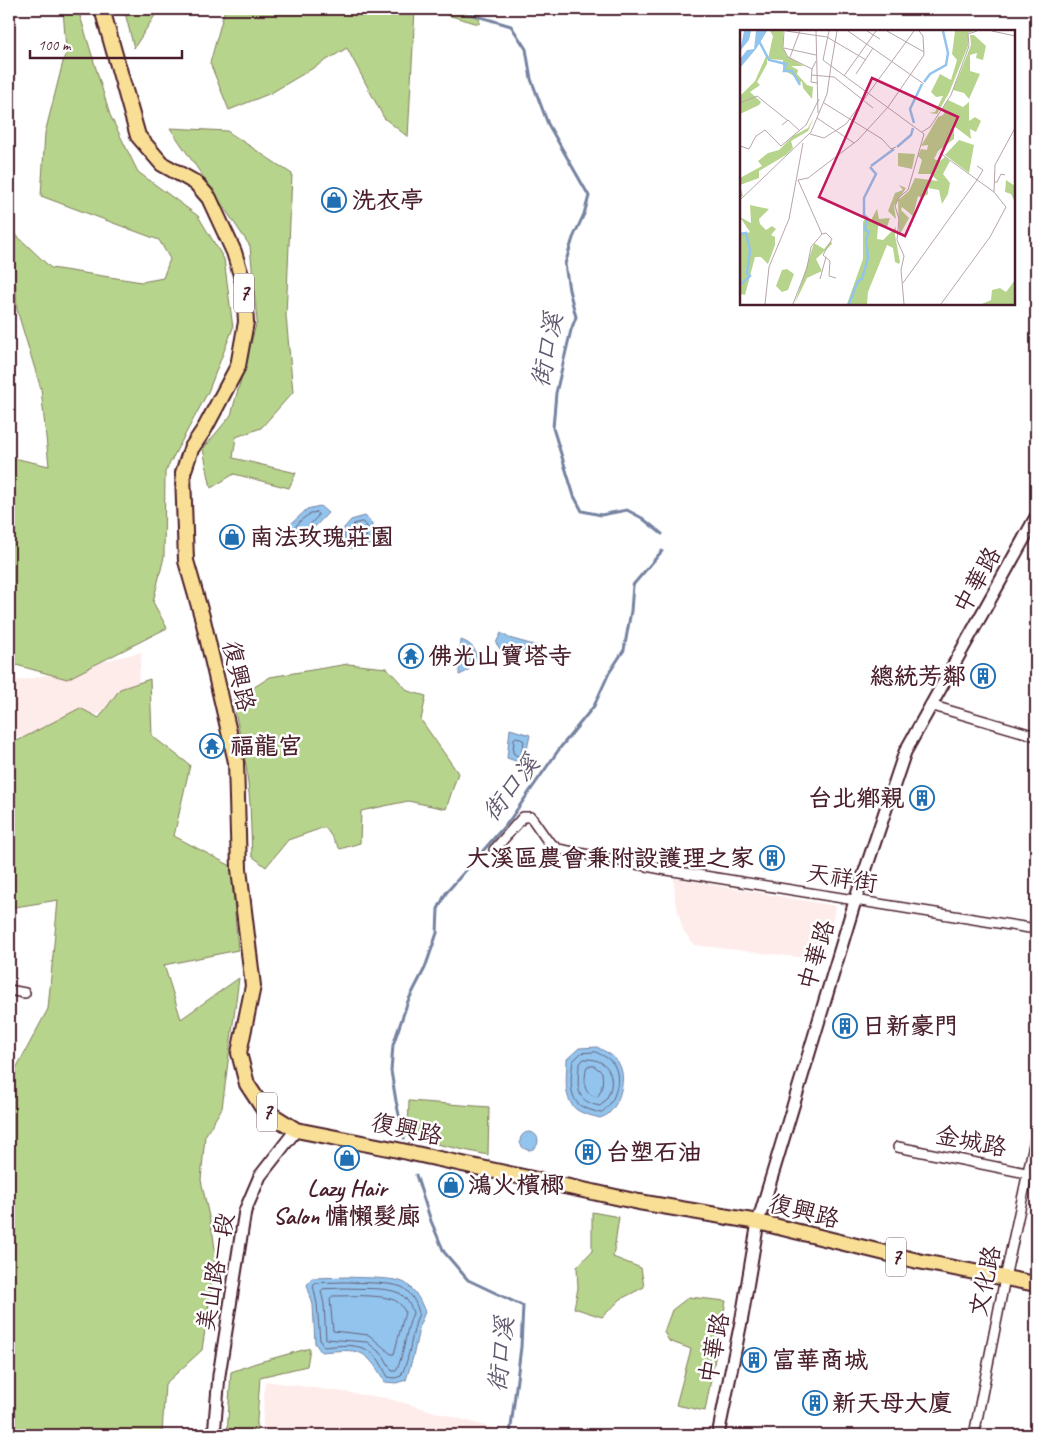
<svg xmlns="http://www.w3.org/2000/svg" width="1045" height="1444" font-family="Caveat,'LXGW WenKai TC',sans-serif">
  <style>
    .built { fill: #feecea }
    .green { fill: #b7d48c; stroke: #807a5c }
    .water { fill: #92c4ee; stroke: #7582a0 }
    .lines { fill: none; stroke-linecap: round; stroke-linejoin: round }
    .shore { stroke: #676179; stroke-width: 1 }
    .stream { stroke: #7582a0; stroke-width: 3 }
    .minor-casing { stroke: #4a1f2b; stroke-width: 12 }
    .tertiary-casing { stroke: #4a1f2b; stroke-width: 15 }
    .primary-casing { stroke: #4a1f2b; stroke-width: 18 }
    .minor { stroke: #fff; stroke-width: 9 }
    .tertiary { stroke: #fff; stroke-width: 11 }
    .primary { stroke: #f9df96; stroke-width: 14 }
    .labels { text-anchor: middle; dominant-baseline: central; stroke-width: 5; stroke-linejoin: round; paint-order: stroke }
    .shield { fill: #fff; stroke: #80626b; stroke-width: 1 }
    .shield-label { font-size: 22px; font-weight: bold; fill: #4a1f2b }
    .poi-label { font-size: 24px; font-weight: bold; fill: #4a1f2b; stroke: #fff; text-anchor: start }
    .street-label { font-size: 24px; fill: #4a1f2b; stroke: #fff }
    .water-label { font-size: 25px; font-style: italic; fill: #63596f; stroke: #fff }
    .inset-river { fill: none; stroke: #92c4ee; stroke-width: 2.5 }
    .inset-road { fill: none; stroke: #b7a5aa; stroke-width: 1 }
    .view { fill: #c2185b; fill-opacity: 0.15; stroke: #c2185b; stroke-width: 2.5 }
    .inset-edge { fill: none; stroke: #4a1f2b; stroke-width: 2.5 }
  </style>
  <rect width="100%" height="100%" fill="#fff"/>
  <filter id="ink" filterUnits="userSpaceOnUse"><feTurbulence type="fractalNoise" baseFrequency=".02" numOctaves="2"/><feDisplacementMap in="SourceGraphic" scale="10" xChannelSelector="R" yChannelSelector="G"/><feConvolveMatrix kernelMatrix="1 2 1 2 8 2 1 2 1" color-interpolation-filters="sRGB"/></filter>
  <g filter="url(#ink)">
    <g class="built">
      <path d="M142 652 136 699 38 738 9 736V682L29 679Z"/>
      <path d="M674 878 836 906 822 960 694 945 683 930 675 900Z"/>
      <path d="M265 1381 386 1398 496 1429V1435H262Z"/>
    </g>
    <g class="green">
      <path d="M63 9H78L110 115 138 172 198 216 224 259 233 328 208 392 165 472 164 557 153 602 167 628 67 679 9 663V457L49 466 41 389 17 310 13 232 51 268 142 282 163 278 170 259 159 240 41 196 45 133 66 50Z"/>
      <path d="M124 9H159L134 48Z"/>
      <path d="M225 9H415L408 137 384 118 347 48 271 93 229 110 210 63Z"/>
      <path d="M426 9H480L479 24Z"/>
      <path d="M170 128 227 131 292 174 286 316 293 392 261 428 236 437 233 458 296 473 289 488 234 474 211 488 203 449 231 415 257 321 250 246Z"/>
      <path d="M348 664 387 668 408 691 426 696 421 720 458 773 446 809 408 801 361 811 360 843 340 849 325 827 288 840 266 867 252 856 250 803 246 765 233 701 270 677Z"/>
      <path d="M150 679 152 736 190 765 174 836 231 866 238 950 164 965 181 1019 239 978 222 1108 205 1136 201 1180 213 1235 216 1256 202 1350 165 1384 162 1435H9V1087L12 1076 48 1009 58 900 9 908V740H19L80 708 99 718 120 689Z"/>
      <path d="M409 1101 489 1107 488 1155 408 1138Z"/>
      <path d="M592 1212 619 1217 613 1257 641 1268 644 1287 621 1299 602 1317 574 1308 578 1288 577 1267 592 1251Z"/>
      <path d="M689 1297 726 1301 705 1411 676 1405 691 1349 669 1341 664 1332 672 1310Z"/>
      <path d="M310 1348 307 1366 260 1377 256 1435H227L231 1372 256 1363Z"/>
    </g>
    <g class="water">
      <path d="M320 506 328 513 308 534 290 539 285 535 291 524 307 509Z"/>
      <path d="M365 516 372 523 371 544 362 548H349L344 539V528L351 520Z"/>
      <path d="M501 633 509 638 541 647 539 655 502 652 496 643Z"/>
      <path d="M461 640C484 648 479 668 459 675Z"/>
      <path d="M510 729 530 735 524 764 507 758Z"/>
      <path d="M597 1047C606 1052 614 1055 619 1064 627 1077 620 1102 610 1112 608 1115 603 1117 600 1118 593 1116 583 1114 577 1110 562 1099 567 1075 567 1059L579 1048Z"/>
      <circle cx="529" cy="1141" r="9"/>
      <path d="M346 1277C360 1278 394 1277 405 1283 416 1290 421 1302 425 1312L420 1324 413 1357 406 1380 396 1383 385 1382C365 1347 359 1349 321 1352L315 1343 313 1305 307 1285 312 1278Z"/>
    </g>
    <g class="lines">
      <g class="shore">
        <path d="M316 512 318 514V516L305 530 294 532C295 523 307 514 316 512Z"/>
        <path d="M362 522 367 526 366 540 361 543H352L349 537V530L354 524Z"/>
        <path d="M517 737 524 741 521 755 519 757 513 753 514 739Z"/>
        <path d="M596 1052C603 1056 612 1059 615 1067 622 1081 614 1106 600 1113 594 1111 586 1109 581 1106 568 1098 571 1074 573 1061L581 1053Z"/>
        <path d="M584 1059C615 1057 619 1089 600 1106 574 1101 578 1087 579 1065Z"/>
        <path d="M588 1066H594L602 1072C603 1081 603 1090 597 1097 581 1093 585 1083 586 1069Z"/>
        <path d="M346 1282C361 1283 389 1282 402 1287 411 1292 417 1304 419 1313 411 1333 411 1356 401 1376L395 1378 388 1377C384 1371 382 1364 378 1359 364 1342 344 1345 324 1347L320 1341 317 1304 313 1285 315 1283Z"/>
        <path d="M346 1288C360 1289 386 1287 399 1293 406 1297 411 1305 413 1313 405 1331 405 1353 396 1371H392L383 1355 367 1342 326 1339 324 1304 321 1291 323 1289Z"/>
        <path d="M333 1296C350 1296 378 1294 394 1300 399 1302 403 1307 405 1312L394 1354H391L369 1335 333 1331 330 1299Z"/>
      </g>
      <g class="stream">
        <path d="M467 9V13L511 26 526 49 531 79 548 124 589 196 584 214 573 238 565 264 569 290 576 317 571 330 556 393 553 428 574 496 582 511 601 515 627 510 642 518 662 534"/>
        <path d="M404 1138 396 1101 391 1071 393 1045 408 1001 425 968 437 933 438 909 446 893 509 821 560 748 594 706 609 673 624 650 631 611 633 585 662 551"/>
        <path d="M416 1175 431 1221 444 1252 468 1280 523 1306 521 1347 510 1435"/>
      </g>
      <defs>
        <g id="minor">
          <path d="M930 705 1036 736"/>
          <path d="M494 850 523 817H531L547 840 558 849 667 870 1036 929"/>
          <path d="M9 990 25 993"/>
          <path d="M898 1147 1036 1175"/>
          <path d="M974 1435 1005 1278 1036 1135"/>
        </g>
        <g id="tertiary">
          <path d="M214 1435 219 1375 245 1211 260 1176 296 1130"/>
          <path d="M718 1435 742 1317 758 1222 855 901 905 752 1036 517"/>
        </g>
        <path id="primary" d="M102 9 138 136 162 164 196 183 209 198 234 252 244 285 246 322 238 366 205 428 191 449 183 473 186 561 203 620 236 762 239 869 253 986 239 1053 247 1084 264 1110 296 1130 393 1149 639 1202 758 1222 918 1261 1036 1284"/>
      </defs>
      <use href="#minor" class="minor-casing"/>
      <use href="#tertiary" class="tertiary-casing"/>
      <use href="#primary" class="primary-casing"/>
      <use href="#minor" class="minor"/>
      <use href="#tertiary" class="tertiary"/>
      <use href="#primary" class="primary"/>
    </g>
  </g>
  <defs>
    <symbol id="shop-ring" viewBox="-11 -11 22 22"><circle r="9.5" fill="#fff" stroke="#1f6fb2" stroke-width="1.5"/><path d="M-5-2.5h2.3a2.7 3.5 0 0 1 5.4 0H5L5.5 6h-11ZM-1.5-2.5h3a1.5 2.3 0 0 0-3 0Z" fill="#1f6fb2"/></symbol>
    <symbol id="temple-ring" viewBox="-11 -11 22 22"><circle r="9.5" fill="#fff" stroke="#1f6fb2" stroke-width="1.5"/><path d="M0-6L5-2H3V0L6.5 2.5H4V6H1.5V3h-3V6H-4V2.5H-6.5L-3 0V-2H-5Z" fill="#1f6fb2"/></symbol>
    <symbol id="building-ring" viewBox="-11 -11 22 22"><circle r="9.5" fill="#fff" stroke="#1f6fb2" stroke-width="1.5"/><path d="M-4-6H4V6H1V3H-1V6H-4ZM-2.5-4.3h1.7v1.8h-1.7ZM.8-4.3h1.7v1.8H.8ZM-2.5-1h1.7V.8h-1.7ZM.8-1h1.7V.8H.8Z" fill="#1f6fb2"/></symbol>
  </defs>
  <g fill-rule="evenodd">
    <use href="#shop-ring" x="320" y="186" width="28" height="28"/>
    <use href="#shop-ring" x="218" y="523" width="28" height="28"/>
    <use href="#temple-ring" x="397" y="642" width="28" height="28"/>
    <use href="#building-ring" x="969" y="662" width="28" height="28"/>
    <use href="#temple-ring" x="198" y="732" width="28" height="28"/>
    <use href="#building-ring" x="908" y="784" width="28" height="28"/>
    <use href="#building-ring" x="758" y="844" width="28" height="28"/>
    <use href="#building-ring" x="831" y="1012" width="28" height="28"/>
    <use href="#building-ring" x="574" y="1138" width="28" height="28"/>
    <use href="#shop-ring" x="333" y="1144" width="28" height="28"/>
    <use href="#shop-ring" x="437" y="1171" width="28" height="28"/>
    <use href="#building-ring" x="740" y="1346" width="28" height="28"/>
    <use href="#building-ring" x="801" y="1389" width="28" height="28"/>
  </g>
  <g class="labels">
    <g class="shield">
      <rect x="234" y="273.5" width="20" height="39" rx="4"/>
      <rect x="257" y="1092.5" width="20" height="39" rx="4"/>
      <rect x="886" y="1237.5" width="20" height="39" rx="4"/>
    </g>
    <g class="shield-label">
      <text x="244" y="293">7</text>
      <text x="267" y="1112">7</text>
      <text x="896" y="1257">7</text>
    </g>
    <g class="poi-label">
      <text x="352" y="200">洗衣亭</text>
      <text x="250" y="537">南法玫瑰莊園</text>
      <text x="428" y="656">佛光山寶塔寺</text>
      <text x="966" y="676" text-anchor="end">總統芳鄰</text>
      <text x="230" y="746">福龍宮</text>
      <text x="904" y="798" text-anchor="end">台北鄉親</text>
      <text x="754" y="858" text-anchor="end">大溪區農會兼附設護理之家</text>
      <text x="862" y="1026">日新豪門</text>
      <text x="606" y="1152">台塑石油</text>
      <text x="468" y="1185">鴻火檳榔</text>
      <text x="347" y="1188" text-anchor="middle">Lazy Hair<tspan x="347" dy="28">Salon 慵懶髮廊</tspan></text>
      <text x="772" y="1360">富華商城</text>
      <text x="832" y="1403">新天母大廈</text>
    </g>
    <g class="street-label">
      <text transform="translate(977 580) rotate(-61)">中華路</text>
      <text transform="translate(239 676) rotate(77)">復興路</text>
      <text transform="translate(842 878) rotate(9)">天祥街</text>
      <text transform="translate(816 955) rotate(-73)">中華路</text>
      <text transform="translate(407 1129) rotate(12)">復興路</text>
      <text transform="translate(971 1141) rotate(11)">金城路</text>
      <text transform="translate(804 1211) rotate(14)">復興路</text>
      <text transform="translate(215 1272) rotate(-80)">美山路一段</text>
      <text transform="translate(985 1281) rotate(-78)">文化路</text>
      <text transform="translate(714 1348) rotate(-79)">中華路</text>
    </g>
    <g class="water-label">
      <text transform="translate(547 350) rotate(-79)">街口溪</text>
      <text transform="translate(511 788) rotate(-52)">街口溪</text>
      <text transform="translate(501 1354) rotate(-84)">街口溪</text>
    </g>
  </g>
  <g transform="translate(740 30)">
    <rect width="275" height="275" fill="#fff"/>
    <path d="M30 1H43V18L47 26 64 36H51L58 40 57 44 67 55 73 57 72 69 63 58 62 51 59 54 54 46 43 40V30L28 29 33 6ZM215 1H234L228 3V16L209 63 197 84 189 83 195 82 203 66 196 67 191 62 200 44 211 50 217 30 212 24ZM230 5H234L246 16 243 30 236 28 237 23 230 25V41L240 44 229 69 224 63 213 60 231 15ZM27 24V34L17 52 20 55 10 62 21 72 19 75 0 84V66L15 51ZM208 70 223 77 229 72V91L235 87 241 91 236 102 230 99 231 109 214 96V109L198 121 194 129 200 131 205 127 210 131 203 144 210 153 208 164 202 174 199 160 188 158V164L182 168 178 166 173 186 162 177 161 180 169 188 159 206 158 170 169 161 175 148 198 151 191 144H178L182 130 178 126 181 119 187 120 188 115 181 116 198 87 203 85 205 81 202 79ZM74 87 68 101 51 111 53 118 46 125 19 141V148L0 155 3 166 0 168V148L22 136 18 131 28 123 39 120 53 106 68 98ZM219 110 234 115 229 143 205 125ZM158 123 175 124 172 139 158 136ZM266 150 275 156V172L271 164 265 162ZM159 155 166 158 154 176 156 189 148 181 155 163 163 160ZM10 175 29 179 19 189 20 194 26 200 32 196 36 199 31 205 35 207V215L28 234 21 227H15L5 265 0 264V205L10 202 0 187 11 193ZM137 179 139 189 150 188 147 197 138 196 137 209 143 210 156 197 155 205 160 232 159 234 155 232 153 218 147 215 128 262 127 274H107L123 229V192L127 186 131 190ZM91 211 92 214 76 229 82 241 67 248 55 273 74 213 84 219ZM47 239 54 244 48 260 42 262 36 256 42 240ZM275 250V274H242L251 270 252 260 260 258 266 262Z" fill="#b7d48c"/>
    <path d="M4 1H11L9 10 0 21ZM16 1H27L16 19 0 38V29L7 20 14 19Z" fill="#92c4ee"/>
    <path class="inset-river" d="M19 11 29 30 46 34 44 41H52L60 55M184 52 190 44 206 35 208 23 203 1M174 93 170 79 182 54M157 117 171 105 173 98M131 136 154 119M0 204 6 203 10 220 7 243 10 246 0 255M109 274 118 251 122 249 128 228 126 209 129 202 125 200 127 188 124 185V168L136 144 130 137"/>
    <path class="inset-road" d="M44 1 43 18 48 27 72 39M46 1 87 7 126 30M76 1 78 83M97 1 91 36 184 104 168 160 159 167 155 176 159 189 157 210 164 226 161 240 164 274M108 1 184 54M127 1 140 9M147 1 184 22M252 1 275 6M44 18 76 25M50 27 60 1M83 30 89 1M76 31 72 39 71 52 78 53M116 44 133 18M71 45 94 47 133 78M104 46 136 1M0 73 17 66 47 90M84 73 142 109 151 119 156 117M77 88 114 113M42 95 48 90 60 101M182 102 190 97 211 65 229 16 228 4 237 1M70 104 84 108 106 94 174 1M0 116 9 119 16 106 25 100 41 116 66 95 79 69M200 123 254 162 266 177 250 207 201 274M58 150 68 148 118 110 148 77 184 25 183 6 179 1M254 152H257L261 144 265 145M254 162 255 135 275 98M0 170 71 102 87 64 91 36 83 30M82 204 86 203 92 209 83 225 90 231 89 246 96 248M80 249 86 227M163 253 237 150 243 140 237 136M25 274 29 237 49 189 63 113M53 274 67 238 71 217 82 204 58 150"/>
    <path class="view" d="M132 48 218 87 165 206 79 167Z"/>
    <rect width="275" height="275" class="inset-edge"/>
  </g>
  <rect width="1045" height="1444" fill="none" stroke="#fff" stroke-width="30"/>
  <rect x="15" y="15" width="1015" height="1414" fill="none" stroke="#4a1f2b" stroke-width="2" filter="url(#ink)"/>
  <path d="M30 50v8h152v-8" fill="none" stroke="#4a1f2b" stroke-width="2.5"/>
  <text x="38" y="50" font-size="15" fill="#4a1f2b" stroke="#ffffff" stroke-width="4" paint-order="stroke">100 m</text>
</svg>
